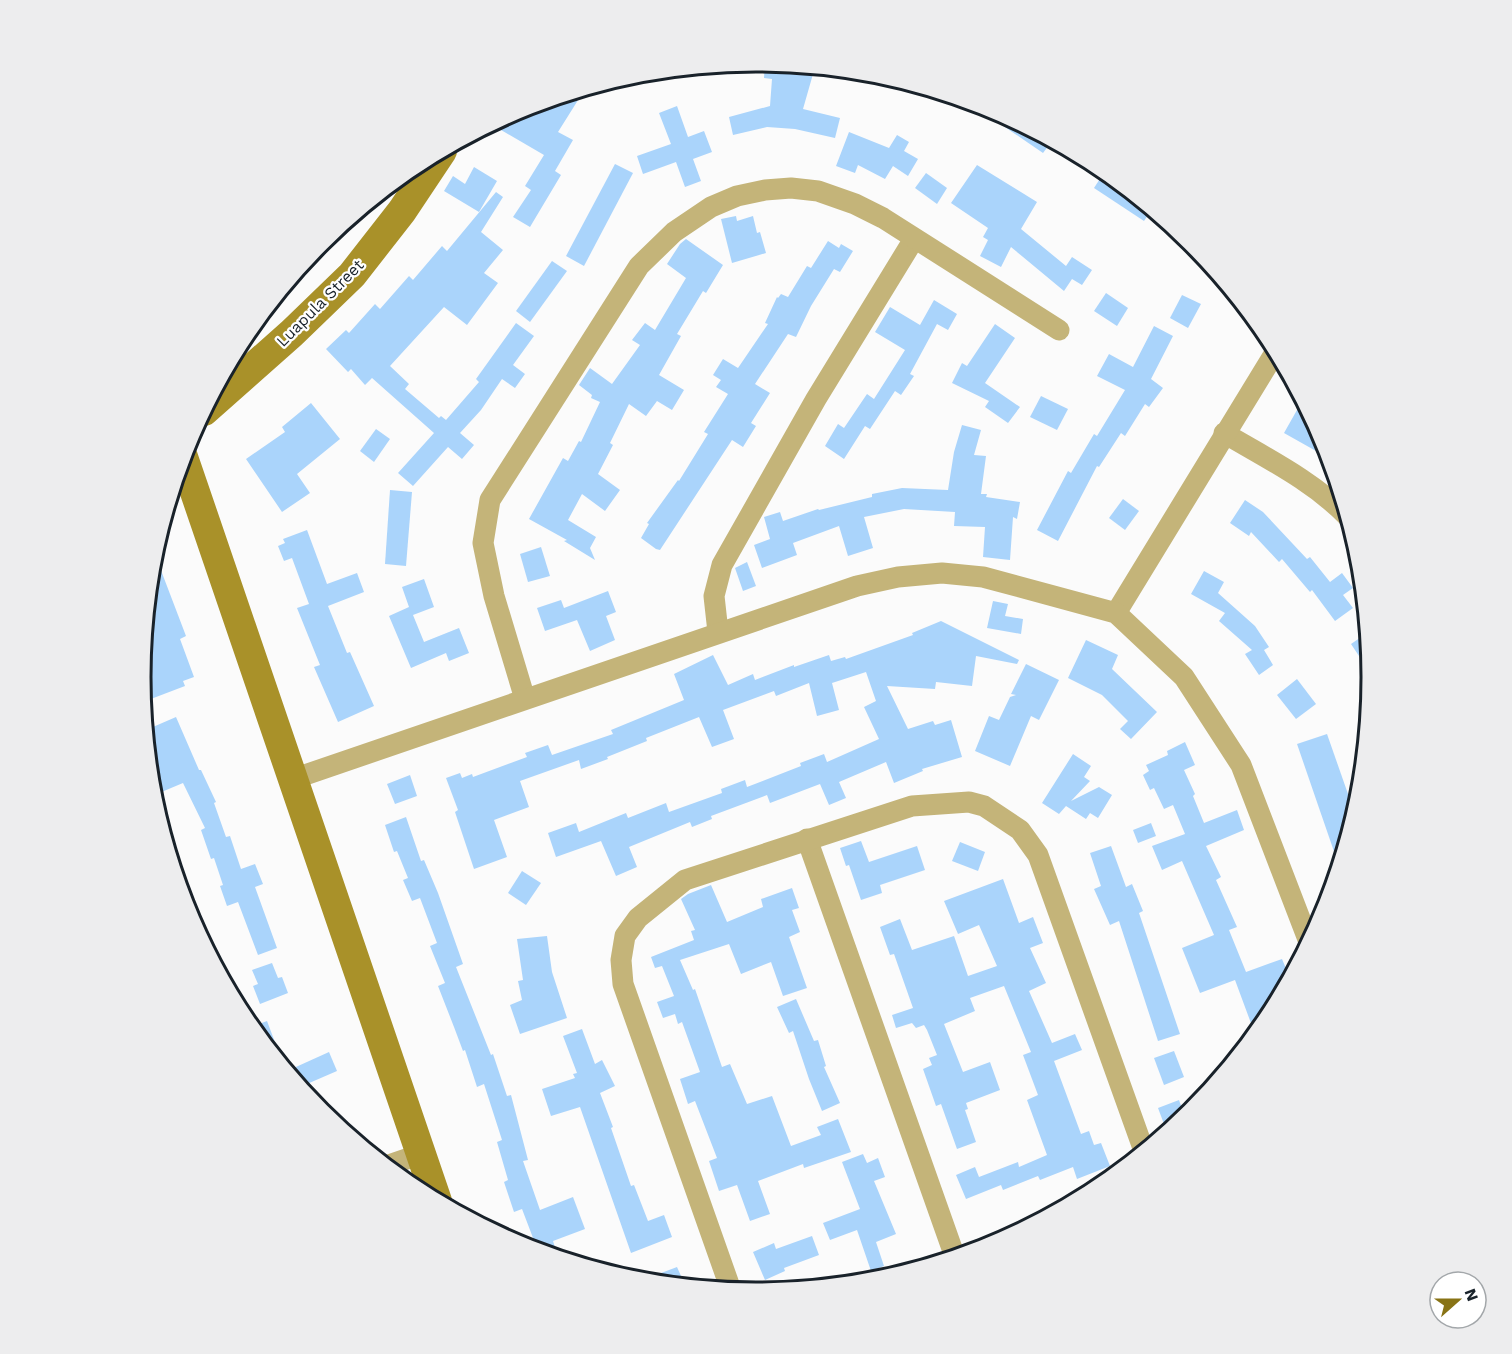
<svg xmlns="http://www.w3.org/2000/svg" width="1512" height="1354" font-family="'Work Sans',sans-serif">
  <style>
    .building { fill: #aad4fb }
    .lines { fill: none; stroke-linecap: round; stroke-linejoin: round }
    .street { stroke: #c4b479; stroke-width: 21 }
    .secondary { stroke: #a99129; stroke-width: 30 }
    .labels { text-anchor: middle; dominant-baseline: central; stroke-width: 4.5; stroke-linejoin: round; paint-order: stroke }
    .street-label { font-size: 16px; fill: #19222a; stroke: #fff }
    .rim { fill: none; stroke: #19222a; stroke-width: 3 }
  </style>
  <rect width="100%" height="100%" fill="#fbfbfb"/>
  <g class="building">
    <path d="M765 62 815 67 803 109 840 118 835 138 795 129 767 127 733 135 729 117 770 106 772 79 764 78Z"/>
    <path d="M585 89 558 132 573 140 555 171 561 175 530 227 513 217 531 190 525 186 544 155 501 130 510 114 521 108Z"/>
    <path d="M677 106 688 137 704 131 712 152 693 159 701 181 685 187 676 162 643 174 637 156 671 144 659 113Z"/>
    <path d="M1004 115 1052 141 1043 153 999 123Z"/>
    <path d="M849 132 889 148 897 135 909 142 904 151 918 159 908 176 893 166 885 179 858 165 855 173 836 166Z"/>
    <path d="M615 164 633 173 584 266 566 256Z"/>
    <path d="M977 165 1037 202 1021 229 1066 266 1072 257 1092 270 1082 285 1072 279 1064 291 1011 247 1001 267 980 256 988 240 983 237 988 228 951 203Z"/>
    <path d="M474 167 497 181 479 212 444 191 453 176 465 184Z"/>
    <path d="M1105 171 1152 209 1144 221 1094 188Z"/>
    <path d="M926 173 947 188 937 204 915 188Z"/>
    <path d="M496 192 503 197 481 232 503 250 484 273 498 283 467 325 444 307 390 366 409 384 405 389 439 418 441 416 446 420 479 382 476 379 516 323 534 336 513 365 525 374 515 388 502 379 481 410 460 433 474 445 462 459 448 447 413 486 398 473 434 433 372 378 365 385 351 369 348 372 326 349 346 330 349 333 375 304 380 309 409 276 413 280 442 246 447 251Z"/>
    <path d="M736 216 737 221 753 216 757 233 760 232 766 253 732 263 721 219Z"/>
    <path d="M686 239 723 265 706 293 703 291 677 334 681 336 659 375 684 390 672 410 657 401 646 416 629 404 610 443 613 445 598 474 620 490 605 511 582 494 568 520 596 537 590 548 595 560 564 541 567 540 529 519 563 458 568 461 579 441 581 442 600 402 591 398 592 395 579 385 590 368 612 384 640 345 632 340 645 323 655 330 686 278 667 264 680 244Z"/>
    <path d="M828 241 839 248 841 244 853 251 840 272 834 269 811 306 796 337 788 334 755 384 770 393 751 423 756 426 743 447 732 440 660 550 656 549 641 538 649 524 647 523 678 480 679 481 708 434 704 432 728 394 716 387 721 380 713 375 723 359 738 368 768 324 765 323 777 297 778 298 781 294 788 297 807 266 811 268Z"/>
    <path d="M552 261 567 271 530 322 516 311Z"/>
    <path d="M1106 293 1128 308 1117 326 1094 311Z"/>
    <path d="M1182 295 1201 304 1188 328 1170 318Z"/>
    <path d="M934 300 957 314 948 330 937 324 910 374 914 376 901 395 895 391 870 429 865 426 844 459 825 446 838 424 844 428 867 394 874 399 905 350 875 332 890 307 920 325Z"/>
    <path d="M995 324 1015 338 985 383 1020 407 1008 423 985 407 989 401 952 383 962 363 967 366Z"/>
    <path d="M1154 326 1173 336 1151 379 1163 388 1149 407 1145 404 1125 436 1121 433 1099 467 1097 466 1058 541 1037 530 1068 471 1071 473 1094 434 1097 436 1125 390 1097 376 1109 354 1133 367Z"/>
    <path d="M1041 396 1068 409 1057 430 1030 417Z"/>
    <path d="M311 403 340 439 297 474 310 493 282 512 246 459 285 432 282 427Z"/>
    <path d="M1306 408 1323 439 1316 451 1284 433 1297 410 1303 413Z"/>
    <path d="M962 425 981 430 974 455 986 456 981 494H987L986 497 1020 502 1017 519 1013 517 1010 560 983 557 985 527 954 526 955 512 904 509 864 517 873 548 848 556 839 526 793 543 797 555 762 568 754 545 770 539 764 517 780 512 783 521 818 509 819 510 872 497V494L902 488 948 490 954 452Z"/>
    <path d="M376 429 390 439 374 462 360 451Z"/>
    <path d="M390 490 412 492 406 566 385 564Z"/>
    <path d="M1123 499 1139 511 1125 530 1109 518Z"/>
    <path d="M1245 500 1263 512 1307 559 1310 557 1330 582 1342 573 1353 588 1343 595 1353 608 1335 621 1312 590 1310 592 1282 559 1279 562 1251 532 1249 536 1230 523Z"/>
    <path d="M307 530 327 584 357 573 364 592 328 606 347 653 350 652 374 706 338 722 314 667 320 665 297 608 309 604 292 558 284 561 278 546 285 543 283 539Z"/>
    <path d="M541 547 550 576 528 582 520 554Z"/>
    <path d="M154 552 186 636 180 639 194 677 183 681 185 686 143 702 141 677Z"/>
    <path d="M747 562 756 586 743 591 735 568Z"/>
    <path d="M1204 571 1224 582 1218 593 1255 626 1269 647 1264 650 1273 665 1259 675 1245 654 1252 650 1219 621 1225 613 1191 594Z"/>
    <path d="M424 579 434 607 413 615 424 642 459 628 469 653 449 661 446 653 411 668 389 616 409 607 402 587Z"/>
    <path d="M608 591 616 612 606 616 615 640 590 651 577 620 545 631 537 608 561 600 564 608Z"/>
    <path d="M993 601 1008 604 1005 616 1023 619 1021 634 987 628Z"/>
    <path d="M941 621 1019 660 1017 664 976 656 972 686 936 682 935 689 887 686 908 729 933 721 935 725 951 720 962 757 922 769 923 771 894 783 886 762 839 782 846 798 829 805 820 784 770 803 767 795 711 816 712 819 692 827 690 822 629 847 637 867 616 876 601 841 556 857 548 833 576 823 579 832 626 813 628 818 666 803 669 812 722 793 721 789 745 780 747 787 801 766 800 763 824 754 827 762 879 739 864 707 876 701 866 672 832 683 839 710 817 716 809 683 776 696 774 691 723 710 734 739 712 747 699 717 646 738 647 741 607 757 608 759 581 769 579 760 520 781 529 807 494 820 507 857 474 869 455 812 458 810 446 778 460 773 462 778 472 774 473 777 527 757 525 753 548 745 552 755 613 734 611 730 684 700 674 674 713 655 728 685 753 674 755 680 794 665V667L829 655 831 661 845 657 846 659 913 635 912 633Z"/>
    <path d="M1367 633 1368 647 1371 674 1351 644Z"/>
    <path d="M1086 640 1118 655 1112 669 1157 712 1131 739 1120 729 1128 721 1102 695 1068 678Z"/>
    <path d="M1026 664 1059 680 1039 720 1031 716 1010 766 975 751 989 716 999 720 1010 697 1016 695 1011 694Z"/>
    <path d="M1297 679 1316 704 1296 719 1277 695Z"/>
    <path d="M176 717 199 770H201L216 802 214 803 226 837 230 836 241 869 255 864 263 884 255 887 277 948 258 955 238 902 227 906 220 886 223 885 214 858 211 859 201 830 205 828 183 783 152 796 146 730Z"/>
    <path d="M1327 734 1355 814 1339 866 1297 744Z"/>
    <path d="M1185 742 1195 765 1184 770 1195 794 1193 796 1204 823 1237 810 1244 830 1206 846 1221 877 1216 880 1237 927 1229 930 1246 972 1282 959 1290 978 1277 1002 1264 1007 1268 1019 1255 1034 1235 980 1200 993 1182 948 1214 935 1182 861 1162 870 1152 846 1185 834 1173 805 1164 809 1154 788 1150 790 1143 775 1149 771 1146 765 1168 755 1167 751Z"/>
    <path d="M1073 754 1091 766 1084 777 1090 781 1071 801 1099 787 1112 795 1098 818 1090 813 1086 819 1066 806 1059 814 1042 803Z"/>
    <path d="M410 775 417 796 395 804 387 784Z"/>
    <path d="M406 817 421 861 424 860 438 893 463 964 456 967 491 1055 493 1054 507 1096 511 1095 528 1160 523 1161 540 1210 573 1197 585 1229 553 1241 558 1257 538 1251 522 1209 514 1212 504 1182 508 1180 497 1142 502 1140 484 1084 477 1087 465 1050 463 1051 454 1027 438 986 445 983 430 946 437 943 420 898 412 901 403 880 408 878 397 851 394 852 385 825Z"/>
    <path d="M1151 823 1156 836 1138 843 1133 830Z"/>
    <path d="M861 841 869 862 917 846 925 870 880 885 882 893 861 900 849 865 846 866 840 848Z"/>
    <path d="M960 842 985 852 978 871 952 861Z"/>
    <path d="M1111 846 1126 887 1132 884 1143 911 1139 913 1180 1034 1158 1041 1119 921 1110 925 1094 889 1101 886 1090 853Z"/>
    <path d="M522 871 541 883 526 905 508 893Z"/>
    <path d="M1003 879 1019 923 1033 917 1043 943 1030 948 1046 983 1029 991 1052 1043 1075 1034 1082 1050 1054 1061 1081 1134 1089 1131 1094 1145 1101 1143 1110 1166 1077 1179 1073 1167 1040 1180 1038 1176 1003 1190 1001 1185 966 1199 956 1175 975 1167 979 1177 1018 1162 1019 1167 1047 1155 1027 1100 1038 1095 1023 1055 1031 1052 1004 986 970 998 975 1011 944 1024 963 1072 990 1062 1000 1090 966 1103 968 1109 965 1110 976 1142 957 1149 941 1104 936 1106 923 1069 932 1065 929 1058 937 1055 927 1030 924 1025 916 1028 912 1023 896 1028 892 1015 913 1008 894 954 890 955 880 927 900 919 912 950 954 936 968 976 997 966 979 925 958 934 944 901Z"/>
    <path d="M711 885 727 922 763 907 761 899 792 888 799 908 792 910 800 932 789 937 807 988 783 996 771 962 741 974 729 944 680 960 693 990 695 989 722 1067 730 1064 747 1104 772 1096 791 1146 821 1135 817 1127 838 1119 851 1152 804 1168 803 1164 758 1181 770 1214 750 1221 737 1185 719 1191 709 1161 717 1158 695 1101 688 1104 680 1079 700 1072 682 1022 678 1024 675 1014 663 1018 657 1002 674 996 662 966 655 968 651 957 694 940 691 931 695 930 681 899 688 894Z"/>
    <path d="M547 936 552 972 567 1018 520 1034 510 1005 522 1000 518 981 523 980 517 939Z"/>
    <path d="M272 963 278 978 282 977 288 993 260 1004 253 986 258 984 252 970Z"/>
    <path d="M796 999 814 1041 818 1040 826 1066 824 1067 840 1103 822 1111 809 1079 793 1031 789 1033 777 1007Z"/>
    <path d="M267 1021 282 1061 280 1063 251 1027Z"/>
    <path d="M582 1029 595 1064 602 1060 615 1086 600 1093 613 1127 611 1128 631 1186 634 1185 648 1221 664 1215 672 1237 631 1253 580 1107 551 1116 542 1089 575 1078 573 1074 577 1073 563 1036Z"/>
    <path d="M1174 1051 1184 1077 1164 1085 1154 1058Z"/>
    <path d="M329 1052 337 1071 300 1087 287 1071Z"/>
    <path d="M1179 1100 1185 1117 1167 1132 1158 1108Z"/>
    <path d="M863 1154 867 1163 878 1158 885 1177 874 1181 896 1234 876 1242 884 1266 871 1271 857 1230 830 1240 823 1223 860 1209 842 1162Z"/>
    <path d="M812 1236 819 1255 784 1268 785 1271 765 1280 753 1252 774 1243 776 1249Z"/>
    <path d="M677 1267 685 1285 640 1281Z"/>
  </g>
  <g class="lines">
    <g class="street">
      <path d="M1224 433C1266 458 1313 481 1347 516"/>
      <path d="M1116 613 1276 351"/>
      <path d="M718 632 714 596 722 565 816 399 914 239"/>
      <path d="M525 699 494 596 483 543 490 500 639 266 674 232 711 207 737 196 765 190 791 188 818 191 855 204 883 218 1059 330"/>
      <path d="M293 779 857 586 898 577 942 573 983 577 1116 613 1184 677 1241 765 1309 942"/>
      <path d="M807 839 955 1257"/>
      <path d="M386 1166 421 1154"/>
      <path d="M731 1290 623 984 621 960 625 936 638 918 685 880 912 806 969 802 984 806 1020 830 1038 855 1144 1151"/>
    </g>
    <g class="secondary">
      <path d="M204 411 292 333 352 275 402 211 442 151"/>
      <path d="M183 457 437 1201"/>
    </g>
  </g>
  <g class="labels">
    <g class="street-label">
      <text transform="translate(320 303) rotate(-45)">Luapula Street</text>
    </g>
  </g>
  <path d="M0 0H1512V1354H0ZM151 677a605 605 0 1 1 1210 0a605 605 0 1 1-1210 0Z" fill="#ededee" fill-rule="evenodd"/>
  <path class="rim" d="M151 677a605 605 0 1 1 1210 0a605 605 0 1 1-1210 0Z"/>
  <g transform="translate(1458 1300) rotate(69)"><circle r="28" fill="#ffffff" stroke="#a3a7aa" stroke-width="1.5"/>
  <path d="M0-4.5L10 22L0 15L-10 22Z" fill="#887315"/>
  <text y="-9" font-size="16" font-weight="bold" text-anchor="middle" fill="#19222a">N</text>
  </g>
</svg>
